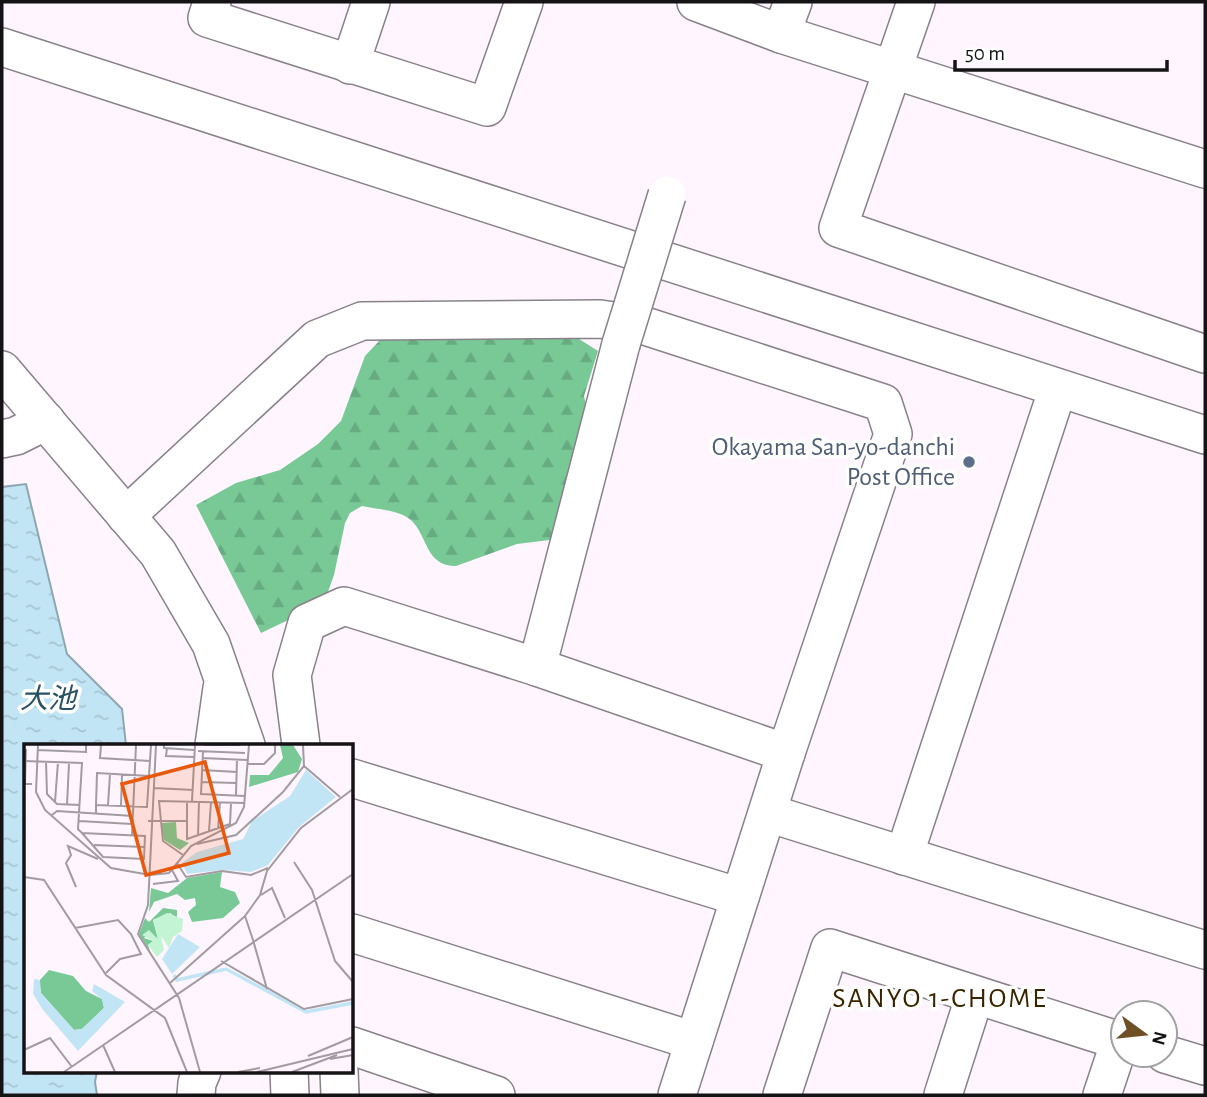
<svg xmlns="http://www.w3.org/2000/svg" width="1207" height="1097" font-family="'Alegreya Sans','Noto Sans JP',sans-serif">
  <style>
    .forest { fill: url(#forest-firs) }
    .water { fill: url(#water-ripples); stroke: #8ea6b2; stroke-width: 2 }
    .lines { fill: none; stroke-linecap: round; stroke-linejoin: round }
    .minor-casing { stroke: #898189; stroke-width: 40 }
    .minor { stroke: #fff; stroke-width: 37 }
    .minor-bridge-casing { stroke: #898189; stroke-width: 40; stroke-linecap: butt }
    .minor-bridge { stroke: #fff; stroke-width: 37 }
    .service-dot { fill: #5c6f8a; stroke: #fff; stroke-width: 2.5 }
    .labels { text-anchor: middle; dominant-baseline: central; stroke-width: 7; stroke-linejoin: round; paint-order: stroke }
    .service-label { font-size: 26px; fill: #4e5e75; stroke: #fff; text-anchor: end }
    .water-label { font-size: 28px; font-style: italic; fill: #285263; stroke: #fff }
    .neighbourhood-label { font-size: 28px; letter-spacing: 2px; fill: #3b2300; stroke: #fff }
    .inset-river { fill: none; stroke: #c2e5f5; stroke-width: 3.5 }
    .inset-road { fill: none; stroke: #a29ba1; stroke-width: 2 }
    .view { fill: #e8590c; fill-opacity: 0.15; stroke: #e8590c; stroke-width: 3.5 }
    .inset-edge { fill: none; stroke: #161316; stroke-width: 3.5 }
  </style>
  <defs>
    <pattern id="forest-firs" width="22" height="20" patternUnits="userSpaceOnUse" patternTransform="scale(1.75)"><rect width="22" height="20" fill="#78c996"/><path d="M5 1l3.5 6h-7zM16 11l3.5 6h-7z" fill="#67ac81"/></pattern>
    <pattern id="water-ripples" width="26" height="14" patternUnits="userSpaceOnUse" patternTransform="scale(1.75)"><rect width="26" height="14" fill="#c2e5f5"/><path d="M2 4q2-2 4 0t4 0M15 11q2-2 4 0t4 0" fill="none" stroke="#a6c4d1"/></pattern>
  </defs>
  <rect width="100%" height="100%" fill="#fff5fe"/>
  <path class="forest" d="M568 332 598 351 584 396 590 425 558 539 517 544 456 566C425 566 428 536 411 520 400 510 376 509 362 506L350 513 345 523 334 575 324 603 261 633 196 505 236 483 280 470 318 444 341 421 365 356 380 340Z"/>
  <path class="water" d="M26 484 67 654 122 709 126 745H26V1071H97L95 1082 97 1095H2V487Z"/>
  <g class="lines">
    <defs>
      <g id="minor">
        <path d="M212 2 207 18 487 107 524 2"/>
        <path d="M696 2 781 34 1205 169"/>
        <path d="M916 2 838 228 1205 354"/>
        <path d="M781 34 793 2"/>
        <path d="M2 47 1205 435"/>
        <path d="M350 65 371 2"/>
        <path d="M2 370 158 553 211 644 246 745"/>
        <path d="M2 439 16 436 46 421"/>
        <path d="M126 516 317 339 362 321 600 319 642 325 883 403 893 434 786 753 677 1095"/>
        <path d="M537 667 621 344"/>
        <path d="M214 745 222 688"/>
        <path d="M301 745 292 675 307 623 344 606 537 667 786 753"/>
        <path d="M352 778 740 897"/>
        <path d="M768 813 1205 950"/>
        <path d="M904 856 1058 388"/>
        <path d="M352 933 694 1041"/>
        <path d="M352 1046 496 1095"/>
        <path d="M1165 1054 1205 1066"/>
        <path d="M289 1071 290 1095"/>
        <path d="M339 1071 340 1095"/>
        <path d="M196 1095 197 1083 202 1071"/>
        <path d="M782 1095 830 948 1123 1042"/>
        <path d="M943 1095 975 995"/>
        <path d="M1102 1095 1120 1041"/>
      </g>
    </defs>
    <use href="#minor" class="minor-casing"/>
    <use href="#minor" class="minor"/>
    <defs>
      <path id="minor-bridge" d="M621 344 667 195"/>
    </defs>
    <use href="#minor-bridge" class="minor-bridge-casing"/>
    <use href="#minor-bridge" class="minor-bridge"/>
  </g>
  <circle class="service-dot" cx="969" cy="462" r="7"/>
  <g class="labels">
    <g class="service-label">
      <text x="955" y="447">Okayama San-yo-danchi<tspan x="955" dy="30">Post Office</tspan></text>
    </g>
    <g class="water-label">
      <text x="48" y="700">大池</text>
    </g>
    <g class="neighbourhood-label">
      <text x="940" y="999">SANYO 1-CHOME</text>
    </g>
  </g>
  <g transform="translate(24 744)">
    <rect width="329" height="329" fill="#fff5fe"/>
    <path d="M256 1H269L278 15 274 28 225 43 226 31H245L259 14ZM152 78 153 94 165 99 156 106 140 96 137 79ZM198 128 196 143 211 148 216 159 199 174 168 178 164 168 172 161 171 154 161 156 153 150 130 158 125 168 127 144 144 149 163 134ZM139 164 153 166V174L146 169 129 176 134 195 125 189 120 194 129 197 124 201 127 210 115 190 121 174 125 178ZM25 226 49 232 62 247 78 255 80 264 58 285 50 286 17 249 15 237Z" fill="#78c996"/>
    <path d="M143 169 159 175 158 187 149 193 145 204 137 192 140 206 133 213 124 201 129 197 118 191 125 186 134 195 129 176Z" fill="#c3f4d3"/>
    <path d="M282 26 312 53 275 83 244 121 227 128 198 126 163 130 158 119 173 108 219 95 228 77 266 52ZM154 190 176 203 148 230 138 215ZM10 235 16 236 17 249 50 286 58 285 80 264 78 255 68 247 70 240 101 258 54 307 19 266 9 250Z" fill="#c2e5f5"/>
    <path class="inset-river" d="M150 231 153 236 202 225 282 268 329 259"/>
    <path class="inset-road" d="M14 1 12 48 21 66 87 124 126 131 145 129 167 102 212 79 220 63 225 1M77 1 76 14 126 17M132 1 124 161 114 190 155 254 176 328M140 1V4L170 6M180 1H216M143 4 142 12 170 13M2 5 1 40H8M13 6 62 8V1M174 7 221 9M179 7 177 50 221 52M178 14 223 16M0 17 58 19 54 85 58 89 79 113 120 115 121 92 58 89M22 18 23 50 33 60 56 61M223 20H240L251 9V1M280 22 316 53M178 26 213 28M125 32 127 1M178 38 212 39M130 44 169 46M212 51 213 16M163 57V95L206 80 207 59M168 57 171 1M31 58 34 18M43 61 45 19M84 61 86 30M97 62 98 31M72 69V61L73 29 125 32 123 63 72 61M28 71 33 67 109 72M55 77 108 80M124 77H162M194 85 196 58M185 87 187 58M108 91 112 1M174 92 175 57M173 100 212 91 259 48 280 22 279 1M70 101 120 103M159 111 139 97 135 57 221 59M270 118 288 146 311 217 329 238M153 119 162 133 198 127 227 131 244 124M0 133 20 136 82 231 141 274 163 328M129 140 154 137 148 126M52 143 42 119 47 111 44 102 74 115M237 151 248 144 261 174M221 172 229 196M51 184 94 176 107 190 117 210 96 215 82 229M229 196 243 245M197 217 280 265 329 255M146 239 221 172 236 151 243 127 277 84 329 45M79 301 91 328M0 306 26 294 48 323M284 312 329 293M306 315 329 311M40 328 329 130M214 328 236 324M233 328 329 305M268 328 313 311"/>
    <path class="view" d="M181 18 205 109 122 131 98 40Z"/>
    <rect width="329" height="329" class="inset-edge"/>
  </g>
  <rect width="1207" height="1097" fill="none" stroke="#161316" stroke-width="7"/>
  <g transform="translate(1144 1034) rotate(105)"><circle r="33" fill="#ffffff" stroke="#a2a1a2" stroke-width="2"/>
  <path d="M0-5L12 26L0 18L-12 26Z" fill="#6f5026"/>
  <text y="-10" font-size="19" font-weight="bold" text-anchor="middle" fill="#161316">N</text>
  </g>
  <path d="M955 60v10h212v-10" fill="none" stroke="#161316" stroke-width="3.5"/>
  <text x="965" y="60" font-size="21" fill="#161316" stroke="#ffffff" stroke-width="5" paint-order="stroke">50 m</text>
</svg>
